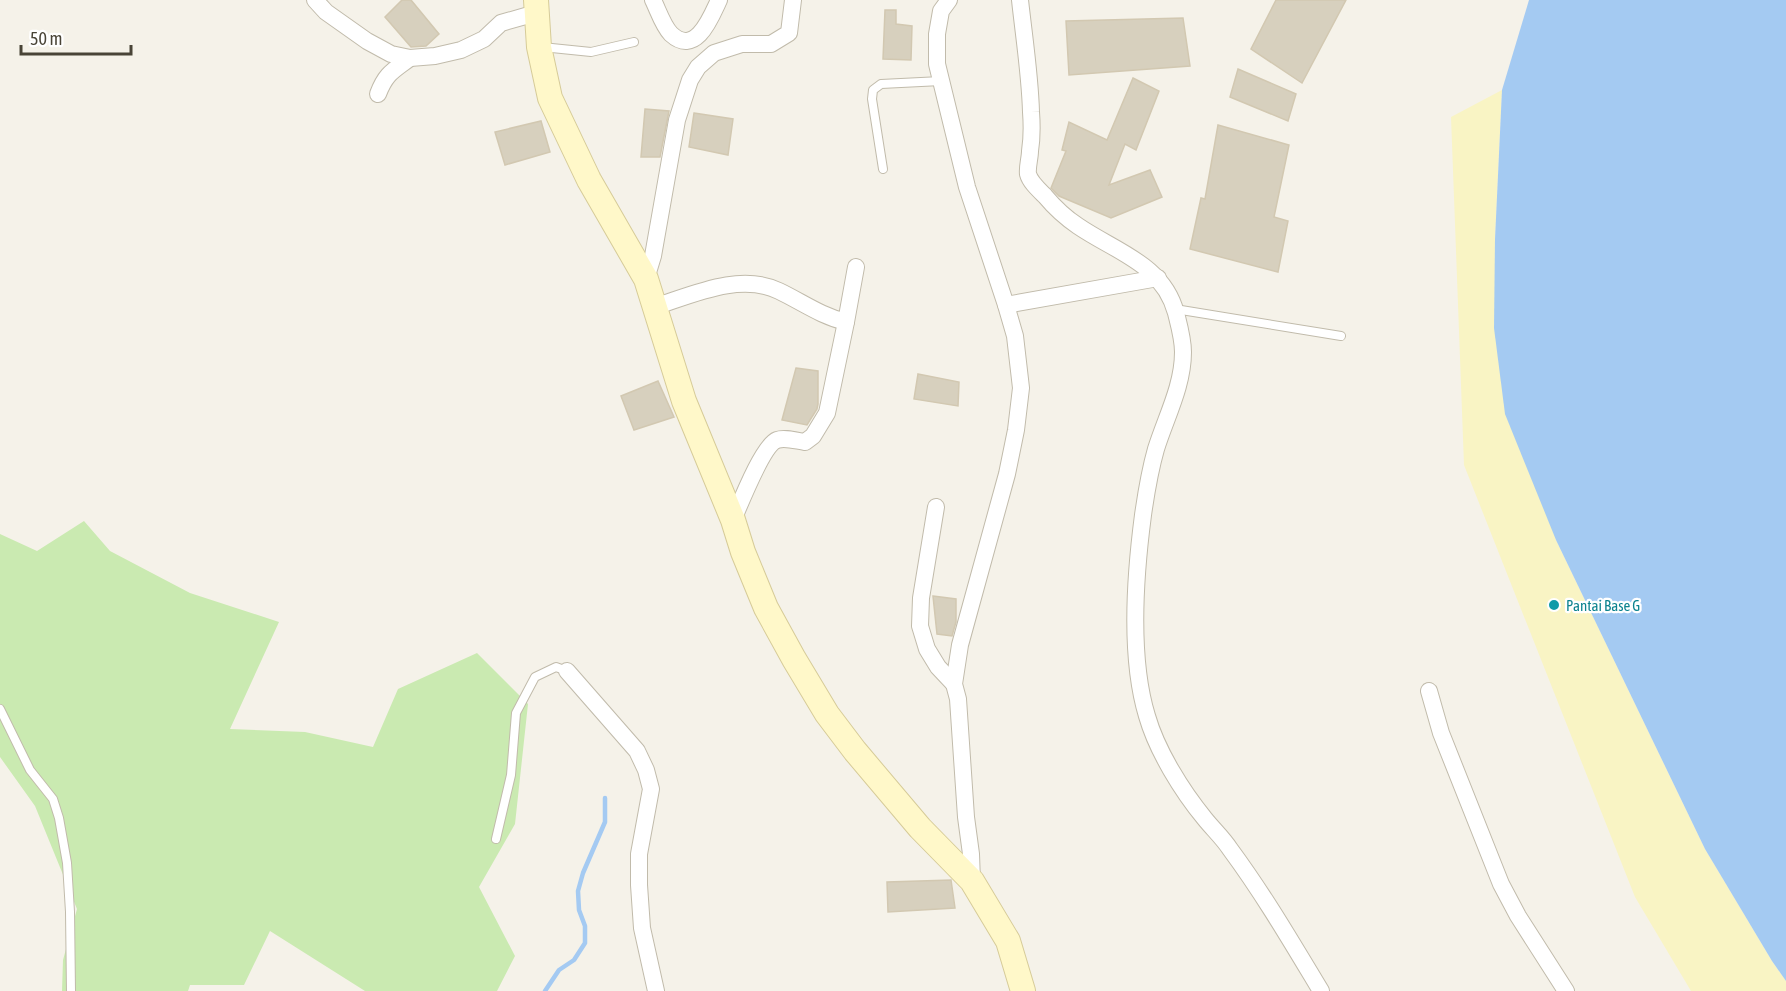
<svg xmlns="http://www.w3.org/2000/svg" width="1786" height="991" font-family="'Asap Condensed',sans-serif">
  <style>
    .green { fill: #caeab1 }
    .sand { fill: #f9f4c4 }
    .water { fill: #a4caf2 }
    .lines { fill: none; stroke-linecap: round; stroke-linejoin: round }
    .stream { stroke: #a4caf2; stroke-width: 4.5 }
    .building { fill: #d7d0be; stroke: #d2c8b1; stroke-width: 1.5 }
    .lane-casing { stroke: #c1bbab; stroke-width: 10 }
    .street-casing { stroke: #c1bbab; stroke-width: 18 }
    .secondary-casing { stroke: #d6cb98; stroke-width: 26 }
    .lane { stroke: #fff; stroke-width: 8 }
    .street { stroke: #fff; stroke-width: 16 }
    .secondary { stroke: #fff8c9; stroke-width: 24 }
    .culture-dot { fill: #0f9aa8; stroke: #fff; stroke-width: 2 }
    .labels { text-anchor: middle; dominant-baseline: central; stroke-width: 4.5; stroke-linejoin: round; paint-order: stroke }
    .culture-label { font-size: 15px; fill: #0d838f; stroke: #fff; text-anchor: start }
  </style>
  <rect width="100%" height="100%" fill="#f5f2e9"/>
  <path class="green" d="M84 521 110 551 190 593 279 622 230 729 305 732 373 747 398 689 477 653 528 704 515 824 479 887 515 956 497 991H365L270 931 244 985H190L188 991H62L63 960 77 909 35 806 0 757V534L37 551Z"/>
  <path class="sand" d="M1502 90 1495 239 1556 540 1705 849 1772 961 1786 981V991H1691L1635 897 1464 465 1451 117Z"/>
  <path class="water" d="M1529 0H1786V981L1772 961 1705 849 1556 540 1505 414 1494 328 1495 239 1502 90Z"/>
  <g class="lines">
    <path class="stream" d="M545 991 559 970 574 960 585 943V926L579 910 578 891 583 873 605 822V798"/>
  </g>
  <g class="building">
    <path d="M402 0H411L439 34 426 46 411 47 385 17Z"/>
    <path d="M1276 0H1346L1302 83 1251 49Z"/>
    <path d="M885 10H896V24L912 26 911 60 883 59Z"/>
    <path d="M1183 18 1190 66 1069 75 1066 21Z"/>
    <path d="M1238 69 1296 94 1288 121 1230 97Z"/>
    <path d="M1133 78 1159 91 1136 150 1125 144 1109 185 1150 170 1162 197 1111 218 1059 196 1051 188 1066 151 1062 150 1069 122 1107 140Z"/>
    <path d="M645 109 669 111 660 157H641Z"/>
    <path d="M694 113 733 119 728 155 689 147Z"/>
    <path d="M541 121 550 152 505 165 495 132Z"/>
    <path d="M1218 125 1289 145 1274 217 1288 221 1278 272 1190 249 1201 198 1205 199Z"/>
    <path d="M796 368 818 371V404L817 409 807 425 782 420Z"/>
    <path d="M918 374 959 382 958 406 914 399Z"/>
    <path d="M658 381 674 417 634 430 621 396Z"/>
    <path d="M933 596 956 599V622L952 636 937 634Z"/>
    <path d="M951 880 955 908 888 912 887 882Z"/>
  </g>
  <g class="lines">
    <defs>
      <g id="lane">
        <path d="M542 47 591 52 634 42"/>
        <path d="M883 169 872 99 873 90 881 84 941 81"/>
        <path d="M1175 309 1341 336"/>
        <path d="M0 709 30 770 53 799 59 818 67 863 70 912 71 991"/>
        <path d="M496 839 511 775 516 713 535 677 556 667 567 671"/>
      </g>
      <g id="street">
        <path d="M315 0 326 12 367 41 391 54 410 58 435 56 461 50 484 39 501 23 536 13"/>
        <path d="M653 0C658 10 663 26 671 34 696 57 711 17 719 0"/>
        <path d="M949 0 941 11 937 34V64L967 187 1006 305 1015 336 1021 388 1016 430 1007 474 960 645 954 684 958 699 966 817 971 854 972 881"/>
        <path d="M1020 0C1024 37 1030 75 1031 112 1032 125 1032 138 1030 151 1030 158 1027 167 1028 174 1030 182 1039 190 1045 196 1055 208 1066 218 1078 226 1116 252 1163 264 1176 313 1179 325 1183 339 1183 352 1183 386 1166 417 1156 449 1150 470 1146 494 1143 515 1135 576 1129 657 1147 716 1157 751 1182 791 1205 819 1213 829 1223 838 1230 849 1264 895 1292 943 1321 991"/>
        <path d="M378 94C386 73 393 71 410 58"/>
        <path d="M646 279 653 256 677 120 690 80 698 67 714 53 742 44H771L789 33 793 0"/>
        <path d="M1006 305 1158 278"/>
        <path d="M654 307C692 295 740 272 779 291 802 302 821 316 846 322L856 267"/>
        <path d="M936 507 921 598 920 626 927 649 938 667 954 684"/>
        <path d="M733 520C740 504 763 445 777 440 785 437 797 441 805 442L813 436 827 413 846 322"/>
        <path d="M567 671 637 751 646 770 651 789 639 854V885L642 928 656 991"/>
        <path d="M1429 691 1441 733 1501 884 1518 916 1566 991"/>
      </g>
      <path id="secondary" d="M536 0 539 47 550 98 589 180 646 279 684 401 733 520 743 552 766 608 794 659 827 714 855 751 920 828 972 881 1008 941 1023 991"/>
    </defs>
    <use href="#lane" class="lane-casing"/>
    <use href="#street" class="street-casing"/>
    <use href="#secondary" class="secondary-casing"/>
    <use href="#lane" class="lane"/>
    <use href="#street" class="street"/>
    <use href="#secondary" class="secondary"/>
  </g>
  <circle class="culture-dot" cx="1554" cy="605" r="6"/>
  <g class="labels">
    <g class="culture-label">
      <text x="1566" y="605">Pantai Base G</text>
    </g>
  </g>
  <path d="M21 45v9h110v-9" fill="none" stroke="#494437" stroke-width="3"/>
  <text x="30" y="45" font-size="18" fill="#494437" stroke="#ffffff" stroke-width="4.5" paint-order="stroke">50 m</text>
</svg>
